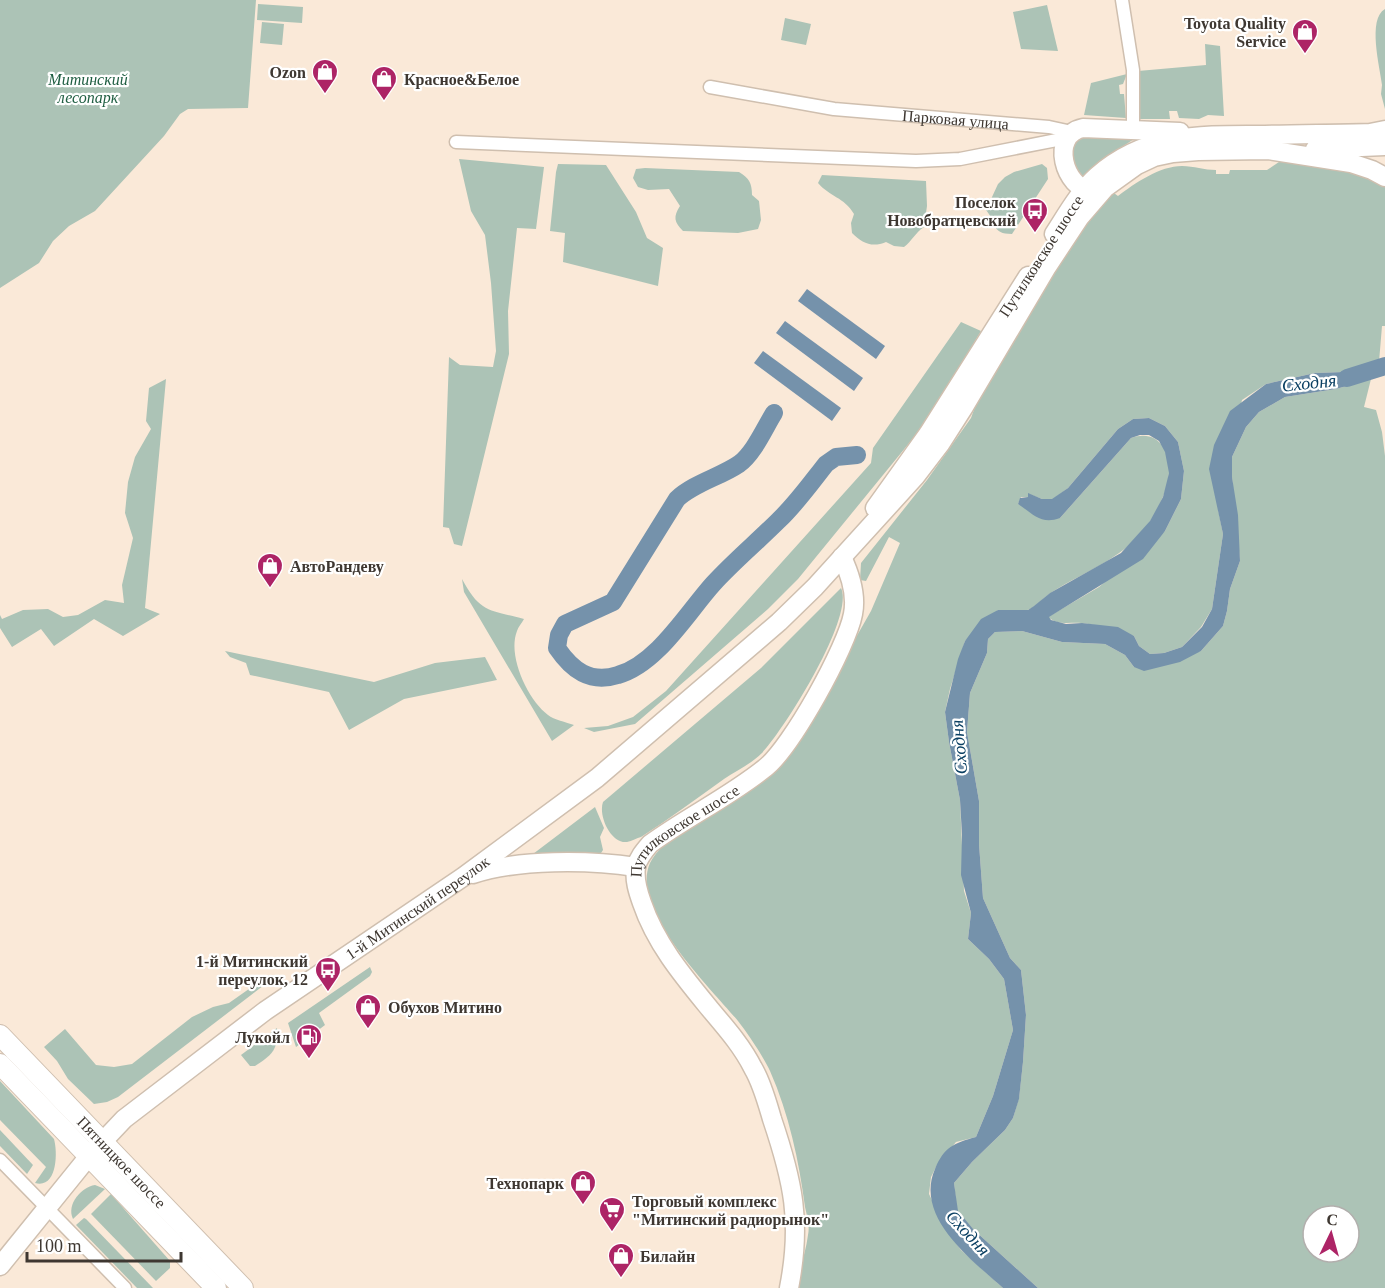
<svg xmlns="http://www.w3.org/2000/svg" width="1385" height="1288" font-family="Georgia,serif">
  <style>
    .green { fill: #acc3b6; fill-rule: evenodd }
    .water { fill: #7592ab }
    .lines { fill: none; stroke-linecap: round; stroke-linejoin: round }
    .river { stroke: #7592ab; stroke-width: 18 }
    .street-casing { stroke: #cfbfaf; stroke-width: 15 }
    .secondary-casing { stroke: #cfbfaf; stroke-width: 21 }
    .primary-casing { stroke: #cfbfaf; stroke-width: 22 }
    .street { stroke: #fff; stroke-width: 12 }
    .secondary { stroke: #fff; stroke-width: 18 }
    .primary { stroke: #fff; stroke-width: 20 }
    .labels { text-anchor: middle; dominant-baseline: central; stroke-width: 4.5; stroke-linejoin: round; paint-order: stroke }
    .poi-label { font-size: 16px; font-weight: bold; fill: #3e3731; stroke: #fff; text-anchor: end }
    .park-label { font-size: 16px; font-style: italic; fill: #1f5e42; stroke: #fff }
    .street-label { font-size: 16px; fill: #3e3731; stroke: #fff }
    .water-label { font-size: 18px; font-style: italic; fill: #0a3f62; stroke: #fff }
  </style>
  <rect width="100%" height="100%" fill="#fae9d8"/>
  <g class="green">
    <path d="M0 0H256L248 108 188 109 180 114 164 136 95 211 69 226 53 241 39 263 0 288Z"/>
    <path d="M258 4 303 7 302 23 257 20Z"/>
    <path d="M1047 5 1058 51 1021 49 1013 12Z"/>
    <path d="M1385 9V109L1381 94 1382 85C1380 67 1367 19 1385 9Z"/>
    <path d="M785 18 811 24 806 45 781 40Z"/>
    <path d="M262 22 284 24 282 45 260 43Z"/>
    <path d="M1205 44 1220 46 1224 116 1208 115 1199 119 1179 118 1177 111H1169L1170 119H1139L1138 71 1206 65Z"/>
    <path d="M1127 74 1123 84 1119 85 1120 94H1124L1126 118 1084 115 1091 83Z"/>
    <path d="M1087 134 1137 137 1098 163 1082 178C1069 164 1067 144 1087 134Z"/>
    <path d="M459 159 544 167 536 229 517 228 508 311 509 354 462 546 454 544 449 528 443 527 449 357 460 365 493 367 496 351 491 283 485 235 471 211Z"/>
    <path d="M1279 162C1317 162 1352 166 1385 187V326H1382L1379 362 1344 372 1315 373 1266 384 1242 400 1218 509 1223 534 1212 609 1201 627 1182 647 1164 653 1150 654 1139 646 1134 636C1117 632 1098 624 1081 623 1069 622 1059 626 1048 617L1099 587 1165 531 1181 499 1184 471 1178 442 1165 426 1149 418 1133 419 1118 429 1068 488 1052 500 1042 499 1029 494 1028 497H1021L1018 504 1060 518 1131 438C1157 429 1170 449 1169 473 1168 489 1159 507 1151 520 1128 557 1087 570 1052 592 1044 597 1038 605 1030 609 1022 613 1008 610 998 610L965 641 950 689 945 712 949 742 960 800 964 891 971 913 968 939 989 959 1004 979 1013 1030 993 1096 976 1137 956 1142 937 1165 931 1177 929 1194 947 1231 961 1250 1003 1288H796C799 1270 806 1252 808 1235 810 1226 807 1216 805 1207 799 1161 789 1114 770 1071 763 1056 748 1034 738 1021 711 988 629 910 650 863 655 853 663 846 671 839L794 746 871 611 900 543 889 537 866 581 860 580 861 563 927 480 971 418 979 396 1059 257 1111 191 1118 196C1135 183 1160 166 1182 166 1194 166 1204 170 1216 170V174H1229L1230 170H1267Z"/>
    <path d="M558 164 606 165 636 212 647 238 663 248 658 286 563 262 565 233 550 231 556 172Z"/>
    <path d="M1042 164 1047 168 1048 179 1012 234C991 234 997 223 986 210L998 184 1005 177 1014 172Z"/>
    <path d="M645 168 739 172C749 178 752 183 752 195L759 201 761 220 758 229 738 233 683 231C674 222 673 217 680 206L669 189 648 190 638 187 633 178 636 169Z"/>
    <path d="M822 175 926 181 927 206 924 227C915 233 912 241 904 247L894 246 886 242C872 248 862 243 852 233L851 223 854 214C844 197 830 197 818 183Z"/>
    <path d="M961 322 981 331 928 420 798 579 768 609 635 724 594 732 584 728 608 726 633 717 666 691 871 463 873 448Z"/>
    <path d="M166 379 145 608 160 614 123 636 94 619 54 646 41 629 12 647 0 628V615L2 619 23 610 48 609 63 617 78 615 105 600 124 603 122 585 133 538 125 513 128 482 135 457 151 429 146 421 149 388Z"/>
    <path d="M1371 379 1364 407 1376 410 1382 432 1385 456V1288H1038L974 1230 957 1211 954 1183 972 1162 1005 1130 1013 1118 1019 1098 1023 1062 1026 1015 1021 970 1010 958 983 898 979 844V801L967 732 970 693 987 653 988 639 995 632 1022 631 1062 642 1105 644 1125 655 1134 667 1201 651 1223 626 1227 611 1230 589 1240 561 1232 477V457L1246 427 1259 412 1285 397 1336 389ZM1313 1216H1349V1252H1313Z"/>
    <path d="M462 579C480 613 490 610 524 619 522 623 518 627 517 631 507 656 528 700 548 715 554 720 566 722 574 725L552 741 464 592Z"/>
    <path d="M841 588C855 617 784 730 762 753 751 764 736 771 724 779 696 799 669 819 641 837 637 838 632 841 627 842 611 844 598 816 603 802L761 668Z"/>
    <path d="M225 651 374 682 435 663 485 657 497 680 404 699 349 730 329 692 250 675 246 663 230 657Z"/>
    <path d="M595 807 604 828 600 837 603 850 599 856 533 854Z"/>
    <path d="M370 967 372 972 370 976 319 1013 325 1025 296 1047 288 1023Z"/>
    <path d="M269 975 272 979 118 1097 107 1102 94 1104 68 1079 57 1061 44 1047 65 1029 96 1065 114 1067 132 1064 192 1017 213 1007 229 1003Z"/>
    <path d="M277 1028C278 1050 273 1054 255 1066H250L241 1055Z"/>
    <path d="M0 1081 54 1139C58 1153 57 1189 35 1183L46 1167 0 1120Z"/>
    <path d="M0 1130 33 1165 27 1174 0 1146Z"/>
    <path d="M95 1185 105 1189 73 1219C66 1205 81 1187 95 1185Z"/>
    <path d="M111 1194 170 1261V1268L156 1281 91 1214Z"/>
    <path d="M84 1218 86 1219 153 1288H137L76 1225Z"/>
  </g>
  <g class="water">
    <path d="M807 289 885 346 876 359 798 301Z"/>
    <path d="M785 321 863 378 854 391 776 333Z"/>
    <path d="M763 351 841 408 832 421 754 363Z"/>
    <path d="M1369 365 1371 379 1336 389 1285 397 1259 412 1246 427 1232 457V477L1238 515 1240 561 1230 589 1227 611 1223 626 1201 651 1180 662 1144 671 1134 667 1125 655 1105 644 1062 642 1022 631 995 632 988 639 987 653 970 693 967 732 979 801V844L983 898 1010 958 1021 970 1026 1015 1023 1062 1019 1099 1013 1118 1005 1130 972 1162 954 1183 958 1211 974 1230 1038 1288H1003C972 1260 914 1217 935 1169 944 1147 954 1143 976 1137L993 1096 1013 1030 1004 979 989 959 968 939 971 913 961 875 962 835 960 800 949 742 945 712 958 659 965 641 981 619 998 610H1028L1034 606 1050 593 1121 553 1150 521 1163 497 1169 473 1165 452 1159 441 1149 435H1140L1131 438 1060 518C1041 525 1033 514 1018 504L1020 498 1028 497V493L1042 499H1052L1068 488 1118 429 1133 419 1149 418 1165 426 1178 442 1184 471 1181 499 1165 531 1143 559 1049 617 1051 620 1066 624 1082 623 1118 627 1134 636 1139 646 1150 654 1164 653 1182 647 1202 627 1212 609 1223 534 1209 469 1214 445 1230 411 1266 384 1315 373 1344 372Z"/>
  </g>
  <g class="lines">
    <g class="river">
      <path d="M1347 378 1385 366"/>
      <path d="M774 413C764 429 754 453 739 464 720 477 694 483 677 499L613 602 565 624 559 635 557 648C572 670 590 684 618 675 657 664 687 613 713 584 734 561 757 542 779 520 796 504 811 483 826 464L836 457 857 455"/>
    </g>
    <defs>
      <g id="street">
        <path d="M1122 0 1133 70V129"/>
        <path id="s1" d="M710 87 834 109 1049 127 1072 132"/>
        <path d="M456 142 916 161 960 159 1067 138"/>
        <path d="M0 1160 125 1288"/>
      </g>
      <g id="secondary">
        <path d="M1315 149 1385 146"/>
        <path d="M1093 192C1064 189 1049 135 1083 128L1180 132"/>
        <path d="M1054 234C1067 214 1079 192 1097 176 1147 132 1204 135 1265 135 1300 134 1335 134 1370 133L1385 130"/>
        <path d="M875 508 928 434 1028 276"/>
        <path d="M473 874C519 859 589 860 636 867"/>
        <path id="s2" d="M0 1266 89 1156 124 1119 265 1011 463 877 597 778 779 622 815 587 915 477 941 443 964 407 1047 267 1080 217 1105 188 1137 165 1154 157 1173 153 1198 151 1268 150 1351 163 1372 170 1385 177"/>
        <path id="s3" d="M789 1288C802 1222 793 1181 772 1119 767 1102 762 1083 753 1068 742 1046 726 1028 710 1009 683 976 656 944 642 903 638 892 634 880 636 867 638 858 644 851 650 844 687 817 729 797 765 768 791 748 847 647 853 614 857 594 850 574 842 557"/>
      </g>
      <g id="primary">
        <path id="s4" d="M0 1035 243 1288"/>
        <path d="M0 1064 216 1288"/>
      </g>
    </defs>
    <use href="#street" class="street-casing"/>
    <use href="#secondary" class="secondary-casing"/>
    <use href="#primary" class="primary-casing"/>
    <use href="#street" class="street"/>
    <use href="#secondary" class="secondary"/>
    <use href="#primary" class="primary"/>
  </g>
  <defs>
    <symbol id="shop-pin" viewBox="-11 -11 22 30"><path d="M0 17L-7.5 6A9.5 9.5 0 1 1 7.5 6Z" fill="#ad2466" stroke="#fff"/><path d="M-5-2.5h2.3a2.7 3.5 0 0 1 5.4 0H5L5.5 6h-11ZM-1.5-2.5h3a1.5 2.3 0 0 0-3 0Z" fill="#fff"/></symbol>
    <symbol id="bus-pin" viewBox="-11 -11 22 30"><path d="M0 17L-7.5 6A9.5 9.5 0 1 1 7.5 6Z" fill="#ad2466" stroke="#fff"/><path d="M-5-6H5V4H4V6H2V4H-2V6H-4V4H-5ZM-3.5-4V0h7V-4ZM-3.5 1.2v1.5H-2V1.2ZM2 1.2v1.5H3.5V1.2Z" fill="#fff"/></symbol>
    <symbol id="fuel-pin" viewBox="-11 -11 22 30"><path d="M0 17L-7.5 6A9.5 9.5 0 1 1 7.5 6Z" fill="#ad2466" stroke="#fff"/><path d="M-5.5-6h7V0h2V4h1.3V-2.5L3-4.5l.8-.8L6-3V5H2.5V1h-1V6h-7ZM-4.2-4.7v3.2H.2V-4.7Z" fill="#fff"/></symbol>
    <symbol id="supermarket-pin" viewBox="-11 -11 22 30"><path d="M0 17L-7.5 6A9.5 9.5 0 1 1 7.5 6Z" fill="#ad2466" stroke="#fff"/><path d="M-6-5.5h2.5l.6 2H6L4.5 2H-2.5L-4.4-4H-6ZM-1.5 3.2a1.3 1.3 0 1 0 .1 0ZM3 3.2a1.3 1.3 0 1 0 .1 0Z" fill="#fff"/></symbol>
  </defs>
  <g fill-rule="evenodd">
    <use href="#shop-pin" x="1290" y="17" width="30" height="40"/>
    <use href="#shop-pin" x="310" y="57" width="30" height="40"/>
    <use href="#shop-pin" x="369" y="64" width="30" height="40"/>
    <use href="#bus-pin" x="1020" y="196" width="30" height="40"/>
    <use href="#shop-pin" x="255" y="551" width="30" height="40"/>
    <use href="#bus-pin" x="313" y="955" width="30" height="40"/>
    <use href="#shop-pin" x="353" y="992" width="30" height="40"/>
    <use href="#fuel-pin" x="294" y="1022" width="30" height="40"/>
    <use href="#shop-pin" x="568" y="1168" width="30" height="40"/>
    <use href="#supermarket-pin" x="597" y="1195" width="30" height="40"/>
    <use href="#shop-pin" x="606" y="1241" width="30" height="40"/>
  </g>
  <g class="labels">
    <g class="poi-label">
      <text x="1286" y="23">Toyota Quality<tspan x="1286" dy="18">Service</tspan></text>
      <text x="306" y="72">Ozon</text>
      <text x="404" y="79" text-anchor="start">Красное&amp;Белое</text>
      <text x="1016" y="202">Поселок<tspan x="1016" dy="18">Новобратцевский</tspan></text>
      <text x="290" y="566" text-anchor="start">АвтоРандеву</text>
      <text x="308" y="961">1-й Митинский<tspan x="308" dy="18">переулок, 12</tspan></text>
      <text x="388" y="1007" text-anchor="start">Обухов Митино</text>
      <text x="290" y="1037">Лукойл</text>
      <text x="564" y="1183">Технопарк</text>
      <text x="632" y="1201" text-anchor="start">Торговый комплекс<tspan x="632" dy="18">"Митинский радиорынок"</tspan></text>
      <text x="640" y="1256" text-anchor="start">Билайн</text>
    </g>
    <g class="park-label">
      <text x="88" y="79">Митинский<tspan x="88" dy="18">лесопарк</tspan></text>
    </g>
    <g class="street-label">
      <text stroke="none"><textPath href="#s1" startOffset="248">Парковая улица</textPath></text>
      <text transform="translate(1041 256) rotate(-57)">Путилковское шоссе</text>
      <text stroke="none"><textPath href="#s3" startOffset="524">Путилковское шоссе</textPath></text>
      <text stroke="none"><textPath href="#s2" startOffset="554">1-й Митинский переулок</textPath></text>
      <text stroke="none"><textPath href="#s4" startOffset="176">Пятницкое шоссе</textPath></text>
    </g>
    <g class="water-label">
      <text transform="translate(1309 383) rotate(-6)">Сходня</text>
      <text transform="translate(959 747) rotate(-95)">Сходня</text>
      <text transform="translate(968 1233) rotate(47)">Сходня</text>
    </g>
  </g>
  <g transform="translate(1331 1234) rotate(5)"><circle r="28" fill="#ffffff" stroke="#b2afad" stroke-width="1.5"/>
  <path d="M0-4.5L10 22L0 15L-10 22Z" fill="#ad2466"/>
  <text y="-9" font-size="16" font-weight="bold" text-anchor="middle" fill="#3e3731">С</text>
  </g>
  <path d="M27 1252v9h154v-9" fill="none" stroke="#3e3731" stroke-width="3"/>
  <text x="36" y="1252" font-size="18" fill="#3e3731" stroke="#ffffff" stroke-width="4.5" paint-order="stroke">100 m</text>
</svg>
